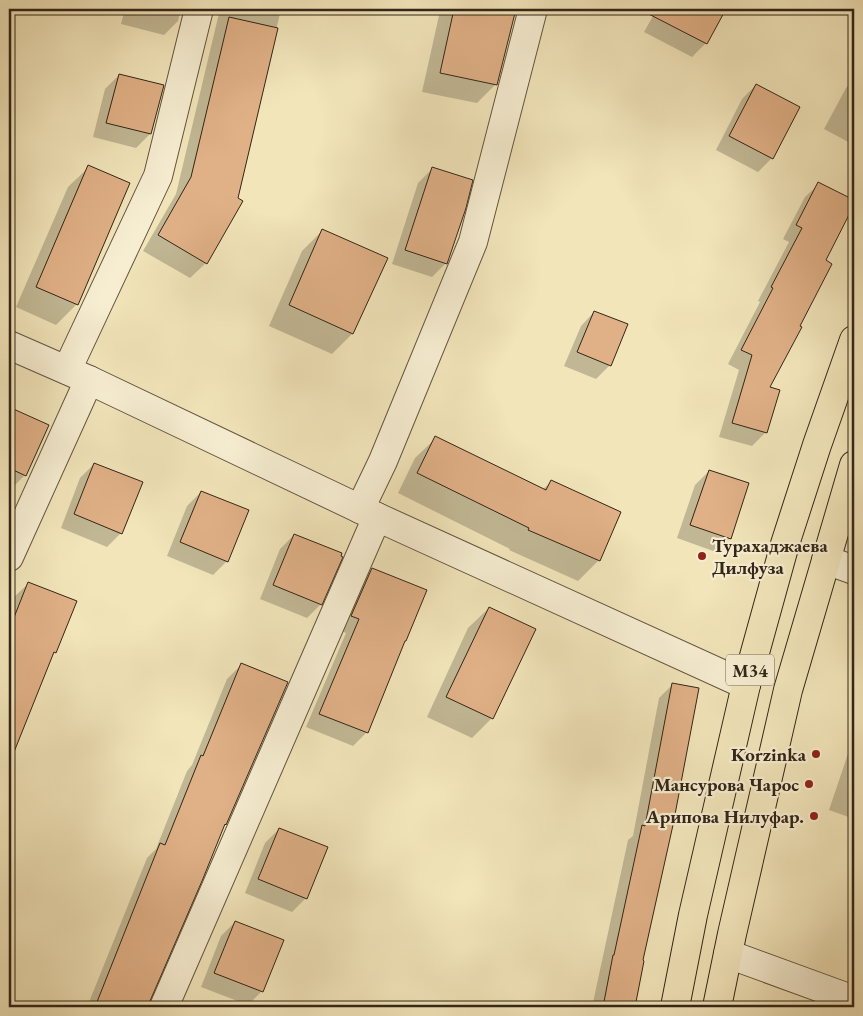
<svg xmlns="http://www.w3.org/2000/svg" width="863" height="1016" font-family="'EB Garamond',serif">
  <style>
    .shadow { fill: #0003 }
    .building { fill: #e0b086; stroke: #322517 }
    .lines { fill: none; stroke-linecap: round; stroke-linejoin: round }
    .minor-casing { stroke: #625540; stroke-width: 30 }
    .major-casing { stroke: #322517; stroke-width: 30 }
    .minor { stroke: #f7eed2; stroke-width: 28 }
    .major { stroke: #f2e5ba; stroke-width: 28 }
    .poi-dot { fill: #8f2418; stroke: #f7eed2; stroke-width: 2 }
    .labels { text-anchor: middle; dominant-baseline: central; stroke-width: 4.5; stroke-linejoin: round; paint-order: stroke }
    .shield { fill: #f7eed2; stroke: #6d614f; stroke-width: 1 }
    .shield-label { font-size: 18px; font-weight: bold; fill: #322517 }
    .poi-label { font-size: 19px; font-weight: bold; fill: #322517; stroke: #f7eed2; text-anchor: end }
  </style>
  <rect width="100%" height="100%" fill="#f2e5ba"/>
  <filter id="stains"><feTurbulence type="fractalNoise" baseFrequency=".004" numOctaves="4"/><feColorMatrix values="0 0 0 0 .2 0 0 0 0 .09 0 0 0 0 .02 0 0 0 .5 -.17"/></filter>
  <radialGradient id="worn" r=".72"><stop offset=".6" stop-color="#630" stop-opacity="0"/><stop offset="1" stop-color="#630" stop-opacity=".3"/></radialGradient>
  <g class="shadow">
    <path d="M125 9H181L178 21 164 35 121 24Z"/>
    <path d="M220 9H281L237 199 206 263 190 278 143 251 176 194Z"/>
    <path d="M442 9H515L496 84 477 103 422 92 440 11Z"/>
    <path d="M657 9H724L706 43 692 57 644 32Z"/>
    <path d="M119 75 150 134 136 148 93 137 105 89Z"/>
    <path d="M854 79V145L824 129 846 88Z"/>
    <path d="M756 85 772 158 758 172 716 150 742 99Z"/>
    <path d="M89 167 129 184 77 304 56 325 16 307 68 187Z"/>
    <path d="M432 169 446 263 432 277 392 264 418 183Z"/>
    <path d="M819 184 854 202 824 261 768 388 766 432 752 446 719 437 739 370 728 364 760 302 758 301 789 242 783 239 805 197Z"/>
    <path d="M323 230 352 334 332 354 269 326 302 251Z"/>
    <path d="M594 312 610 365 596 379 564 366 581 326Z"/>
    <path d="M9 409 25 475 11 489 9 488Z"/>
    <path d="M436 438 542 490 551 482 620 512 599 560 578 581 509 550 510 549 398 493 415 458Z"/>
    <path d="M94 464 121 533 107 547 61 528 80 478Z"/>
    <path d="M709 471 730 538 716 552 677 538 695 485Z"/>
    <path d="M201 492 227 561 213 575 167 556 187 506Z"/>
    <path d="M294 535 321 604 307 618 260 599 280 549Z"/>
    <path d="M372 570 367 732 353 746 306 727 346 633 338 630 358 584Z"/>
    <path d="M28 584 55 652 51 657 9 763V612L14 597Z"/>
    <path d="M489 608 492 718 472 738 427 717 468 628Z"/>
    <path d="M241 665 286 683 225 824 222 827 147 1007H87L147 858 156 849 187 771 192 765 227 679Z"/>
    <path d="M673 684 642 962 634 1007H592L628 840 633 836 659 698Z"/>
    <path d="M854 736V819L829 810Z"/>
    <path d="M279 829 306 898 292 912 245 893 265 843Z"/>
    <path d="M235 922 262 991 248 1005 201 987 221 936Z"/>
  </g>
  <g class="building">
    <path d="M454 9H516L497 85 440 73Z"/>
    <path d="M639 9H726L707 44Z"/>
    <path d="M229 17 278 28 238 198 243 201 207 264 158 235 191 177Z"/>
    <path d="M119 74 164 85 151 134 106 123Z"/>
    <path d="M756 84 800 107 773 159 729 136Z"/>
    <path d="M88 165 130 183 78 305 36 287Z"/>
    <path d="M432 167 473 180 466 208 447 264 405 250Z"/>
    <path d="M818 182 854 200V205L826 260 832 264 800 326 802 327 770 387 780 390 767 433 732 423 752 355 741 350 773 288 771 287 802 228 796 225Z"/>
    <path d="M322 229 388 258 353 334 289 305Z"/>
    <path d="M594 311 628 324 611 366 577 352Z"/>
    <path d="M9 407 49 425 26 476 9 468Z"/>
    <path d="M435 436 546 490 551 480 621 512 600 561 528 530 529 528 417 473Z"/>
    <path d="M94 463 143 482 122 534 74 514Z"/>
    <path d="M709 470 749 483 731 539 690 525Z"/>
    <path d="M201 491 249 510 228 562 180 542Z"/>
    <path d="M294 534 342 553 341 556 343 557 322 605 273 585Z"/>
    <path d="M372 568 427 590 406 641H405L368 733 319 714 359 619 351 616Z"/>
    <path d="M28 582 77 601 56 653 54 652 10 762H9V630Z"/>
    <path d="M489 607 536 629 493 719 446 697Z"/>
    <path d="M241 663 288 682 226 825 225 824 202 881 150 1001 149 1007H95L160 843 165 845 201 755 203 756Z"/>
    <path d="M672 683 699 688 673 825 643 960 644 961 635 1007H603L613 955H614L642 825 645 826Z"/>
    <path d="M279 828 328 847 307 899 258 879Z"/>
    <path d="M235 921 284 940 263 992 214 973Z"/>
  </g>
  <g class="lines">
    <defs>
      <g id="minor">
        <path d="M9 345 89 380 377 517 746 685"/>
        <path d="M67 370 158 176 199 9"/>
        <path d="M360 509 383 461 473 242 533 9"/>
        <path d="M9 557 89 380"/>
        <path d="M826 560 854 570"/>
        <path d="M728 954 854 1000"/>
        <path d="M164 1007 377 517"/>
      </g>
      <g id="major">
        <path d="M675 1007 693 915 746 685 785 544 817 445 854 340"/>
        <path d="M717 1007 732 934 788 690 854 465"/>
      </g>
    </defs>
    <use href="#minor" class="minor-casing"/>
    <use href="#major" class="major-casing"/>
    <use href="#minor" class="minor"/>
    <use href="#major" class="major"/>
  </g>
  <g class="poi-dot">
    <circle cx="702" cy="556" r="5"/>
    <circle cx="816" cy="754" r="5"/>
    <circle cx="809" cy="784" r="5"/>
    <circle cx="814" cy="816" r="5"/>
  </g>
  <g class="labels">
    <rect class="shield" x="726" y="654.5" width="48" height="31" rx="4"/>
    <g class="shield-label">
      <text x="750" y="670">M34</text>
    </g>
    <g class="poi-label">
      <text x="712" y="545" text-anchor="start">Турахаджаева<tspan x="712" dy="22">Дилфуза</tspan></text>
      <text x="806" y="754">Korzinka</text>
      <text x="799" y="784">Мансурова Чарос</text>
      <text x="804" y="816">Арипова Нилуфар.</text>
    </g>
  </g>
  <rect width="863" height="1016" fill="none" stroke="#f2e5ba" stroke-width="30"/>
  <rect x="10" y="10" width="843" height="996" fill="none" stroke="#322517" stroke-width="2.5"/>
  <rect x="15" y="15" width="833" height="986" fill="none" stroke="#322517"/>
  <rect width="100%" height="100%" filter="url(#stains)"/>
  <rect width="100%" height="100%" fill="url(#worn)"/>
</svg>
